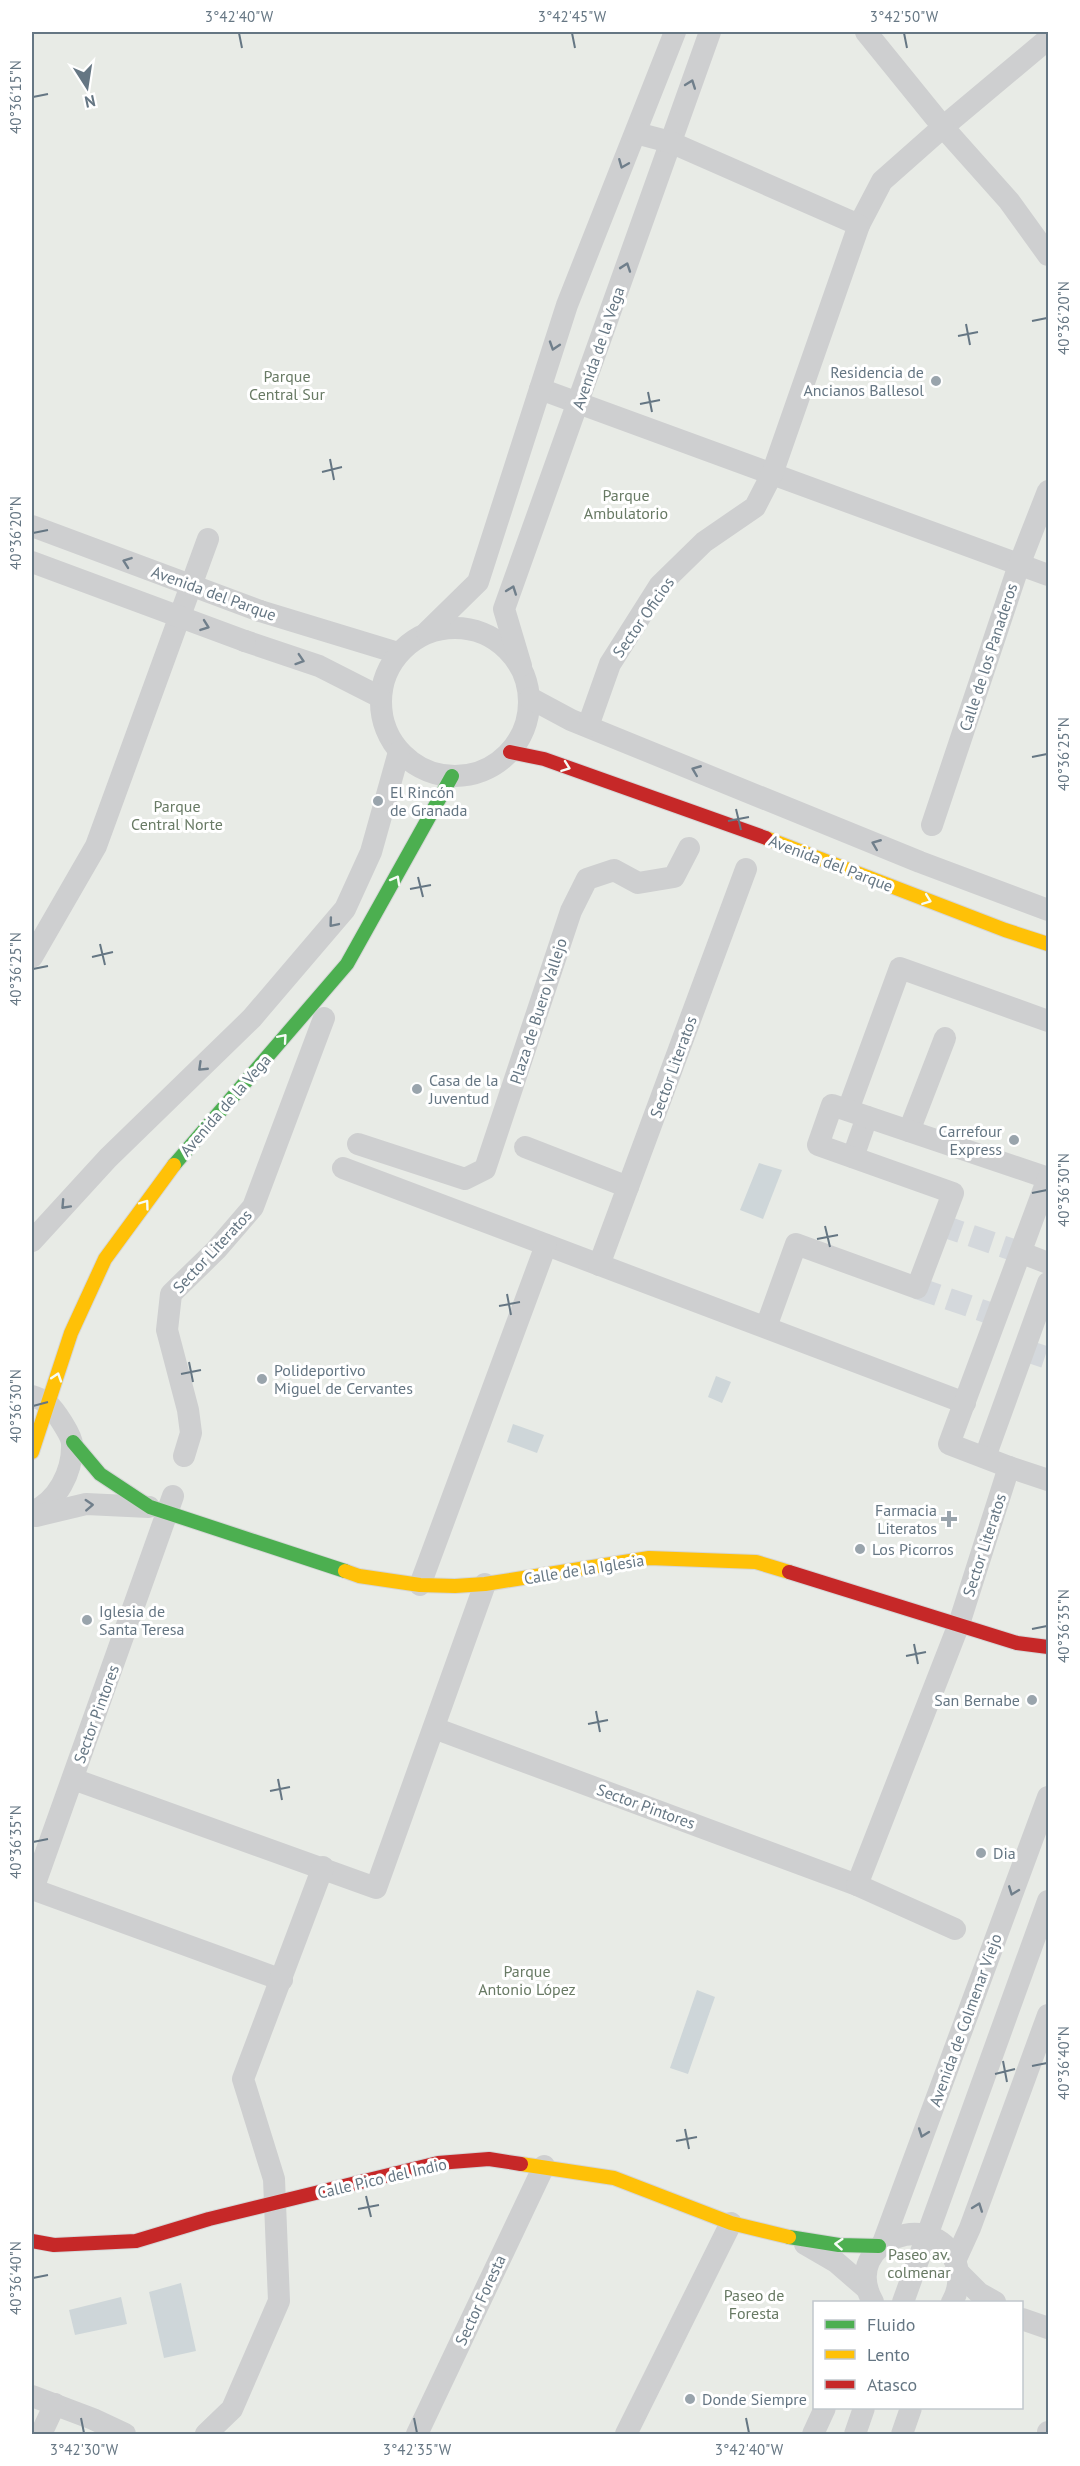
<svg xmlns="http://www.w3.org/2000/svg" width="1080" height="2466" font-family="'PT Sans',sans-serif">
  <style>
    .green { fill: #e8ebe6; fill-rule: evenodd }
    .water { fill: #ced6d9 }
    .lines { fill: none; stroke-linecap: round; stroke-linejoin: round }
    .street-tunnel { stroke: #d4d8dc; stroke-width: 22; stroke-dasharray: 22 11; stroke-linecap: butt }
    .fast-casing { stroke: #d5d6d7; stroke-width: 16 }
    .slow-casing { stroke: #d5d6d7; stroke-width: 16 }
    .jam-casing { stroke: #d5d6d7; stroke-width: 16 }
    .street { stroke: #cecfd0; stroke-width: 22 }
    .fast { stroke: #4caf50; stroke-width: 14 }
    .slow { stroke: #ffc107; stroke-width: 14 }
    .jam { stroke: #c62828; stroke-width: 14 }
    .street-bridge { stroke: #cecfd0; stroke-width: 22 }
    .oneway { stroke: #707f8b }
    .oneway2 { stroke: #f6fbf6 }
    .ticks { fill: none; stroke: #657683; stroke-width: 2 }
    .poi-dot { fill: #99a4ac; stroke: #fff; stroke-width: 2 }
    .labels { text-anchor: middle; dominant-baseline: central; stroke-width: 6; stroke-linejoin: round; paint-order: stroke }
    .street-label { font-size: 16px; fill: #657683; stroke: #fff }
    .poi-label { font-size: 16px; fill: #657683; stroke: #fff; text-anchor: start }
    .park-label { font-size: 16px; fill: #687a64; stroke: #fff }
    .neatline { fill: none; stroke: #657683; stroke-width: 2 }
    .ticks-label { font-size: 15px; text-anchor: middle; fill: #657683 }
  </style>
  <rect width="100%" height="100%" fill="#f9f9f9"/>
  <path class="green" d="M32 32H1048V2434H32ZM814 2302H1022V2408H814Z"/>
  <g class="water">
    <path d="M759 1163 782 1170 763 1219 740 1210Z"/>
    <path d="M716 1376 731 1382 722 1403 708 1397Z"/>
    <path d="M513 1424 544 1435 537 1453 507 1442Z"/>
    <path d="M697 1990 715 1997 688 2074 670 2068Z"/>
    <path d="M181 2283 196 2351 164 2358 149 2292Z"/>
    <path d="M121 2297 127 2324 75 2335 69 2310Z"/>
  </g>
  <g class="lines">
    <g class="street-tunnel">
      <path d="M940 1225 1022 1253"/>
      <path d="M917 1288 998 1316"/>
      <path d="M1024 1350 1048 1358"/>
    </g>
    <defs>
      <g id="fast">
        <path d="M174 1165 347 964 452 776"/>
        <path d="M73 1442 100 1474 150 1507 345 1571"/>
        <path d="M789 2237 839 2245 879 2246"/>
      </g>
      <g id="slow">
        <path d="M766 838 1005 930 1048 944"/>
        <path d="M32 1452 71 1333 105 1259 174 1165"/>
        <path d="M345 1571 359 1576 420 1585 455 1586 485 1584 649 1558 756 1562 789 1572"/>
        <path d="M521 2164 614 2178 731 2223 789 2237"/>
      </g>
      <g id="jam">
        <path d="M510 752 544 759 766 838"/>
        <path d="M789 1572 1017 1643 1048 1647"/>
        <path d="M32 2241 54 2245 136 2241 209 2219 438 2163 489 2159 521 2164"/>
      </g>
    </defs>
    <use href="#fast" class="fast-casing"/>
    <use href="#slow" class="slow-casing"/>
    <use href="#jam" class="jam-casing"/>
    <g class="street">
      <path d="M1048 39 943 127 1009 201 1048 255"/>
      <path d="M859 225 882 181 943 127 866 32"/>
      <path d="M540 389 1048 575"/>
      <path d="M260 611 398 653"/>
      <circle cx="455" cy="702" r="74"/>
      <path d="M427 632 478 582 567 305 675 32"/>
      <path d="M245 641 319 666 380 697"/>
      <path d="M521 666 504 609 710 32"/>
      <path d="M530 698 571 720 920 862 1048 910"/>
      <path d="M588 726 610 664 660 585 704 542 755 507 772 474 859 225 670 142 636 133"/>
      <path d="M932 825 1019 565 1048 491"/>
      <path d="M32 957 96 846 208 539"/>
      <path d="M848 1110 900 968 1048 1021"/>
      <path d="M909 1131 945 1038"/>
      <path d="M358 1144 465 1179 485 1169 571 911 587 879 614 870 638 883 674 877 689 848"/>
      <path d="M525 1147 628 1187"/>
      <path d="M853 1157 867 1117"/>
      <path d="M343 1168 965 1403"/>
      <path d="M32 1241 108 1158 252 1018 345 909 371 852 399 752"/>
      <path d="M1022 1253 1048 1263"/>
      <path d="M599 1265 746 869"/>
      <path d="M766 1327 796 1244 917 1288 953 1193 818 1145 832 1105 1048 1178"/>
      <path d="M32 1396C37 1398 44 1400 48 1404 55 1410 72 1436 72 1444 73 1472 57 1502 32 1512"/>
      <path d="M184 1456 191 1433 188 1410 167 1330 171 1294 216 1250 253 1207 324 1018"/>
      <path d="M985 1457 1048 1283"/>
      <path d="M1009 1467 949 1444 1048 1178"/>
      <path d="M36 1516 86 1504 149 1507"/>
      <path d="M420 1585 546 1245"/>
      <path d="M434 1728 857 1885 955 1929"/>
      <path d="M73 1779 376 1888 485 1584"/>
      <path d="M857 1885 959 1624 1009 1467 1048 1480"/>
      <path d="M32 1889 282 1980"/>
      <path d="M33 1889 173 1496"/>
      <path d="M883 2243 1048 1797"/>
      <path d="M805 2244 836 2262 866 2288"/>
      <path d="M955 2261 970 2228 1048 2015"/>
      <path d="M959 2273 979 2293 995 2302"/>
      <path d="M873 2302C838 2240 940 2204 957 2267 960 2278 958 2293 952 2302"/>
      <path d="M903 2302 1048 1901"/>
      <path d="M1022 2319 1048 2328"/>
      <path d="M32 2396 93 2419 125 2434"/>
      <path d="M41 2434 55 2404"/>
      <path d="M206 2434 232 2409 279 2301 274 2179 243 2079 323 1867"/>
      <path d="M417 2434 544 2166"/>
      <path d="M626 2434 731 2223"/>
      <path d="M813 2434 825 2408"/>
      <path d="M855 2434 864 2408"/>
      <path d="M902 2434 911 2408"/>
      <path d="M1048 2434V2432"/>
    </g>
    <use href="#fast" class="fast"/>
    <use href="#slow" class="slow"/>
    <use href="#jam" class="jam"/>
    <g class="street-bridge">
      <path d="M32 526 260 611"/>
      <path d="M32 562 245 641"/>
    </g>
  </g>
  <defs><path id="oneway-chevron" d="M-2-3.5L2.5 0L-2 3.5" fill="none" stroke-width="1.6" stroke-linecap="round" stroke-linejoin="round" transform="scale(1.5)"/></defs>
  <g class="oneway">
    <use href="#oneway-chevron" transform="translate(691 84) rotate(-70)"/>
    <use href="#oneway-chevron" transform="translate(623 164) rotate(112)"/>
    <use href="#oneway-chevron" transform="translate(626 267) rotate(-71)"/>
    <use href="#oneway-chevron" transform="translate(554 346) rotate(108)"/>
    <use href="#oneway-chevron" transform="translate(127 562) rotate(-160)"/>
    <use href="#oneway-chevron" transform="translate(512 590) rotate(-70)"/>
    <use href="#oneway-chevron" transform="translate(205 626) rotate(20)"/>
    <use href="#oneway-chevron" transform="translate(300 660) rotate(18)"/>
    <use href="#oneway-chevron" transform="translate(696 770) rotate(-158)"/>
    <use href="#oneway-chevron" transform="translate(876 844) rotate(-158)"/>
    <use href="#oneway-chevron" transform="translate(333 923) rotate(130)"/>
    <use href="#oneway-chevron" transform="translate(202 1067) rotate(136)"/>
    <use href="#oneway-chevron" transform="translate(65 1205) rotate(133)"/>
    <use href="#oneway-chevron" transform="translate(89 1505) rotate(-3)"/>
    <use href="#oneway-chevron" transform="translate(1013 1891) rotate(111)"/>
    <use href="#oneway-chevron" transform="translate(923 2133) rotate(110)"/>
    <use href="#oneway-chevron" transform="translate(978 2207) rotate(-70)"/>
  </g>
  <g class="oneway2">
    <use href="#oneway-chevron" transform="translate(566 767) rotate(20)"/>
    <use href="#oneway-chevron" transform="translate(396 880) rotate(-61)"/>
    <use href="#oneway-chevron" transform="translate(927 900) rotate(21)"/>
    <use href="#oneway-chevron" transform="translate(283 1038) rotate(-49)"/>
    <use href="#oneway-chevron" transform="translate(145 1204) rotate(-54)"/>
    <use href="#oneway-chevron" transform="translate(57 1377) rotate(-72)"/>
    <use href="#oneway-chevron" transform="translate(839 2244) rotate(-176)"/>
  </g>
  <path class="ticks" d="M239 33 242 48M572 33 575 48M904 33 907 48M33 97 48 94M1032 321 1047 318M966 324 970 345M958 336 978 332M648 392 652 412M640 404 660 400M330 459 334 480M322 472 342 467M33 533 48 530M1032 757 1047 754M736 809 741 830M728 821 749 817M418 877 423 897M410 889 431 885M100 944 105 965M92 957 113 952M33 969 48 966M1032 1193 1047 1190M825 1226 830 1247M817 1239 838 1235M507 1294 511 1315M499 1306 520 1302M189 1362 193 1382M181 1374 201 1370M33 1406 48 1402M1032 1629 1047 1626M914 1644 918 1664M906 1656 926 1652M596 1711 600 1732M588 1724 608 1720M278 1779 282 1800M270 1791 290 1787M33 1842 48 1839M1003 2061 1007 2082M1032 2066 1047 2063M995 2074 1015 2069M685 2129 689 2149M676 2141 697 2137M366 2196 371 2217M358 2209 379 2205M33 2278 48 2275M81 2418 84 2433M414 2418 417 2433M746 2418 749 2433"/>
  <g class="poi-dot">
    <circle cx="936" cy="381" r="6"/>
    <circle cx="378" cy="801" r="6"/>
    <circle cx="417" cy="1089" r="6"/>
    <circle cx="1014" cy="1140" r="6"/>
    <circle cx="262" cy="1379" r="6"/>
    <path d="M946 1510h6v6h6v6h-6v6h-6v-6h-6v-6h6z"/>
    <circle cx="860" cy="1549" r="6"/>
    <circle cx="87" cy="1620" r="6"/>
    <circle cx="1032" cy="1700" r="6"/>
    <circle cx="981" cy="1853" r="6"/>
    <circle cx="690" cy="2399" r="6"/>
  </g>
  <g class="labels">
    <g class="street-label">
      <text transform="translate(598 348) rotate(-71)">Avenida de la Vega</text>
      <text transform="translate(214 593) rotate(20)">Avenida del Parque</text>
      <text transform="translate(643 617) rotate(-55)">Sector Oficios</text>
      <text transform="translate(988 657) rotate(-72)">Calle de los Panaderos</text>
      <text transform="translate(831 863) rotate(21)">Avenida del Parque</text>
      <text transform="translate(538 1011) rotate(-72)">Plaza de Buero Vallejo</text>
      <text transform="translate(673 1067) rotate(-70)">Sector Literatos</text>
      <text transform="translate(225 1105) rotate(-49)">Avenida de la Vega</text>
      <text transform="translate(212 1251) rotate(-47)">Sector Literatos</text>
      <text transform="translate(984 1545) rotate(-72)">Sector Literatos</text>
      <text transform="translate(584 1569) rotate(-9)">Calle de la Iglesia</text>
      <text transform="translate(96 1714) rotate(-70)">Sector Pintores</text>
      <text transform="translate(646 1806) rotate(20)">Sector Pintores</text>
      <text transform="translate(965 2020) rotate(-70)">Avenida de Colmenar Viejo</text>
      <text transform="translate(382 2178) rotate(-13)">Calle Pico del Indio</text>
      <text transform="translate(480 2300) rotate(-65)">Sector Foresta</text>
    </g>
    <g class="poi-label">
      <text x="924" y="372" text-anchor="end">Residencia de<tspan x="924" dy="18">Ancianos Ballesol</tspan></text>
      <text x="390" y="792">El Rincón<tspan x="390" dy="18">de Granada</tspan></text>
      <text x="429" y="1080">Casa de la<tspan x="429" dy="18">Juventud</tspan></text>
      <text x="1002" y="1131" text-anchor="end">Carrefour<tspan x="1002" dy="18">Express</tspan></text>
      <text x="274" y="1370">Polideportivo<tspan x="274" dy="18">Miguel de Cervantes</tspan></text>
      <text x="937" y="1510" text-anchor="end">Farmacia<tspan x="937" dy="18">Literatos</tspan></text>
      <text x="872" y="1549">Los Picorros</text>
      <text x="99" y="1611">Iglesia de<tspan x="99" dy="18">Santa Teresa</tspan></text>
      <text x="1020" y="1700" text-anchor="end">San Bernabe</text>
      <text x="993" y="1853">Dia</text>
      <text x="702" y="2399">Donde Siempre</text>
    </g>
    <g class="park-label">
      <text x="287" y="376">Parque<tspan x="287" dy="18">Central Sur</tspan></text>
      <text x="626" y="495">Parque<tspan x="626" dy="18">Ambulatorio</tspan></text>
      <text x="177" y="806">Parque<tspan x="177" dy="18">Central Norte</tspan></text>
      <text x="527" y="1971">Parque<tspan x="527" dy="18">Antonio López</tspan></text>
      <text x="919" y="2254">Paseo av.<tspan x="919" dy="18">colmenar</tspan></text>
      <text x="754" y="2295">Paseo de<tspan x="754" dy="18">Foresta</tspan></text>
    </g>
  </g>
  <rect width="1080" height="2466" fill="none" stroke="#ffffff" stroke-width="66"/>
  <rect x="813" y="2301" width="210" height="108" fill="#ffffff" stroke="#c1c8cd" stroke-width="1.5"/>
  <rect x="825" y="2320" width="30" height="9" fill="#4caf50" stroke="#c1c8cd" stroke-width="1.5"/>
  <text x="867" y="2331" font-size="18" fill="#657683">Fluido</text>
  <rect x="825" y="2350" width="30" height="9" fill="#ffc107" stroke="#c1c8cd" stroke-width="1.5"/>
  <text x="867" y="2361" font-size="18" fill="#657683">Lento</text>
  <rect x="825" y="2380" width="30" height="9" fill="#c62828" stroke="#c1c8cd" stroke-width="1.5"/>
  <text x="867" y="2391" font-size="18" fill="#657683">Atasco</text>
  <g transform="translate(87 87) rotate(168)" stroke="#ffffff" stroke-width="4.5" paint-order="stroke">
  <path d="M0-4.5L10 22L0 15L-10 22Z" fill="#657683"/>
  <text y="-9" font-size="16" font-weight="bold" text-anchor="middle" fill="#657683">N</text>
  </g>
  <rect x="33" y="33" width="1014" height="2400" class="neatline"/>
  <g class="ticks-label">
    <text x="239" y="22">3°42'40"W</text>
    <text x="572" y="22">3°42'45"W</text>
    <text x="904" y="22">3°42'50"W</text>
    <text transform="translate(16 97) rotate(-90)" y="5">40°36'15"N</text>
    <text transform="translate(1064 318) rotate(-90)" y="5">40°36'20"N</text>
    <text transform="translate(16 533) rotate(-90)" y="5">40°36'20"N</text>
    <text transform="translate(1064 754) rotate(-90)" y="5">40°36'25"N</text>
    <text transform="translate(16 969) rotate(-90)" y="5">40°36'25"N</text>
    <text transform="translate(1064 1190) rotate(-90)" y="5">40°36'30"N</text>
    <text transform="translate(16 1406) rotate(-90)" y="5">40°36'30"N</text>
    <text transform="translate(1064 1626) rotate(-90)" y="5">40°36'35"N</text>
    <text transform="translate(16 1842) rotate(-90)" y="5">40°36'35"N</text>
    <text transform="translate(1064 2063) rotate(-90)" y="5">40°36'40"N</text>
    <text transform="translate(16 2278) rotate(-90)" y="5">40°36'40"N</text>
    <text x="84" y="2455">3°42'30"W</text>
    <text x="417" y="2455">3°42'35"W</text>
    <text x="749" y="2455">3°42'40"W</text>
  </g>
</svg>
